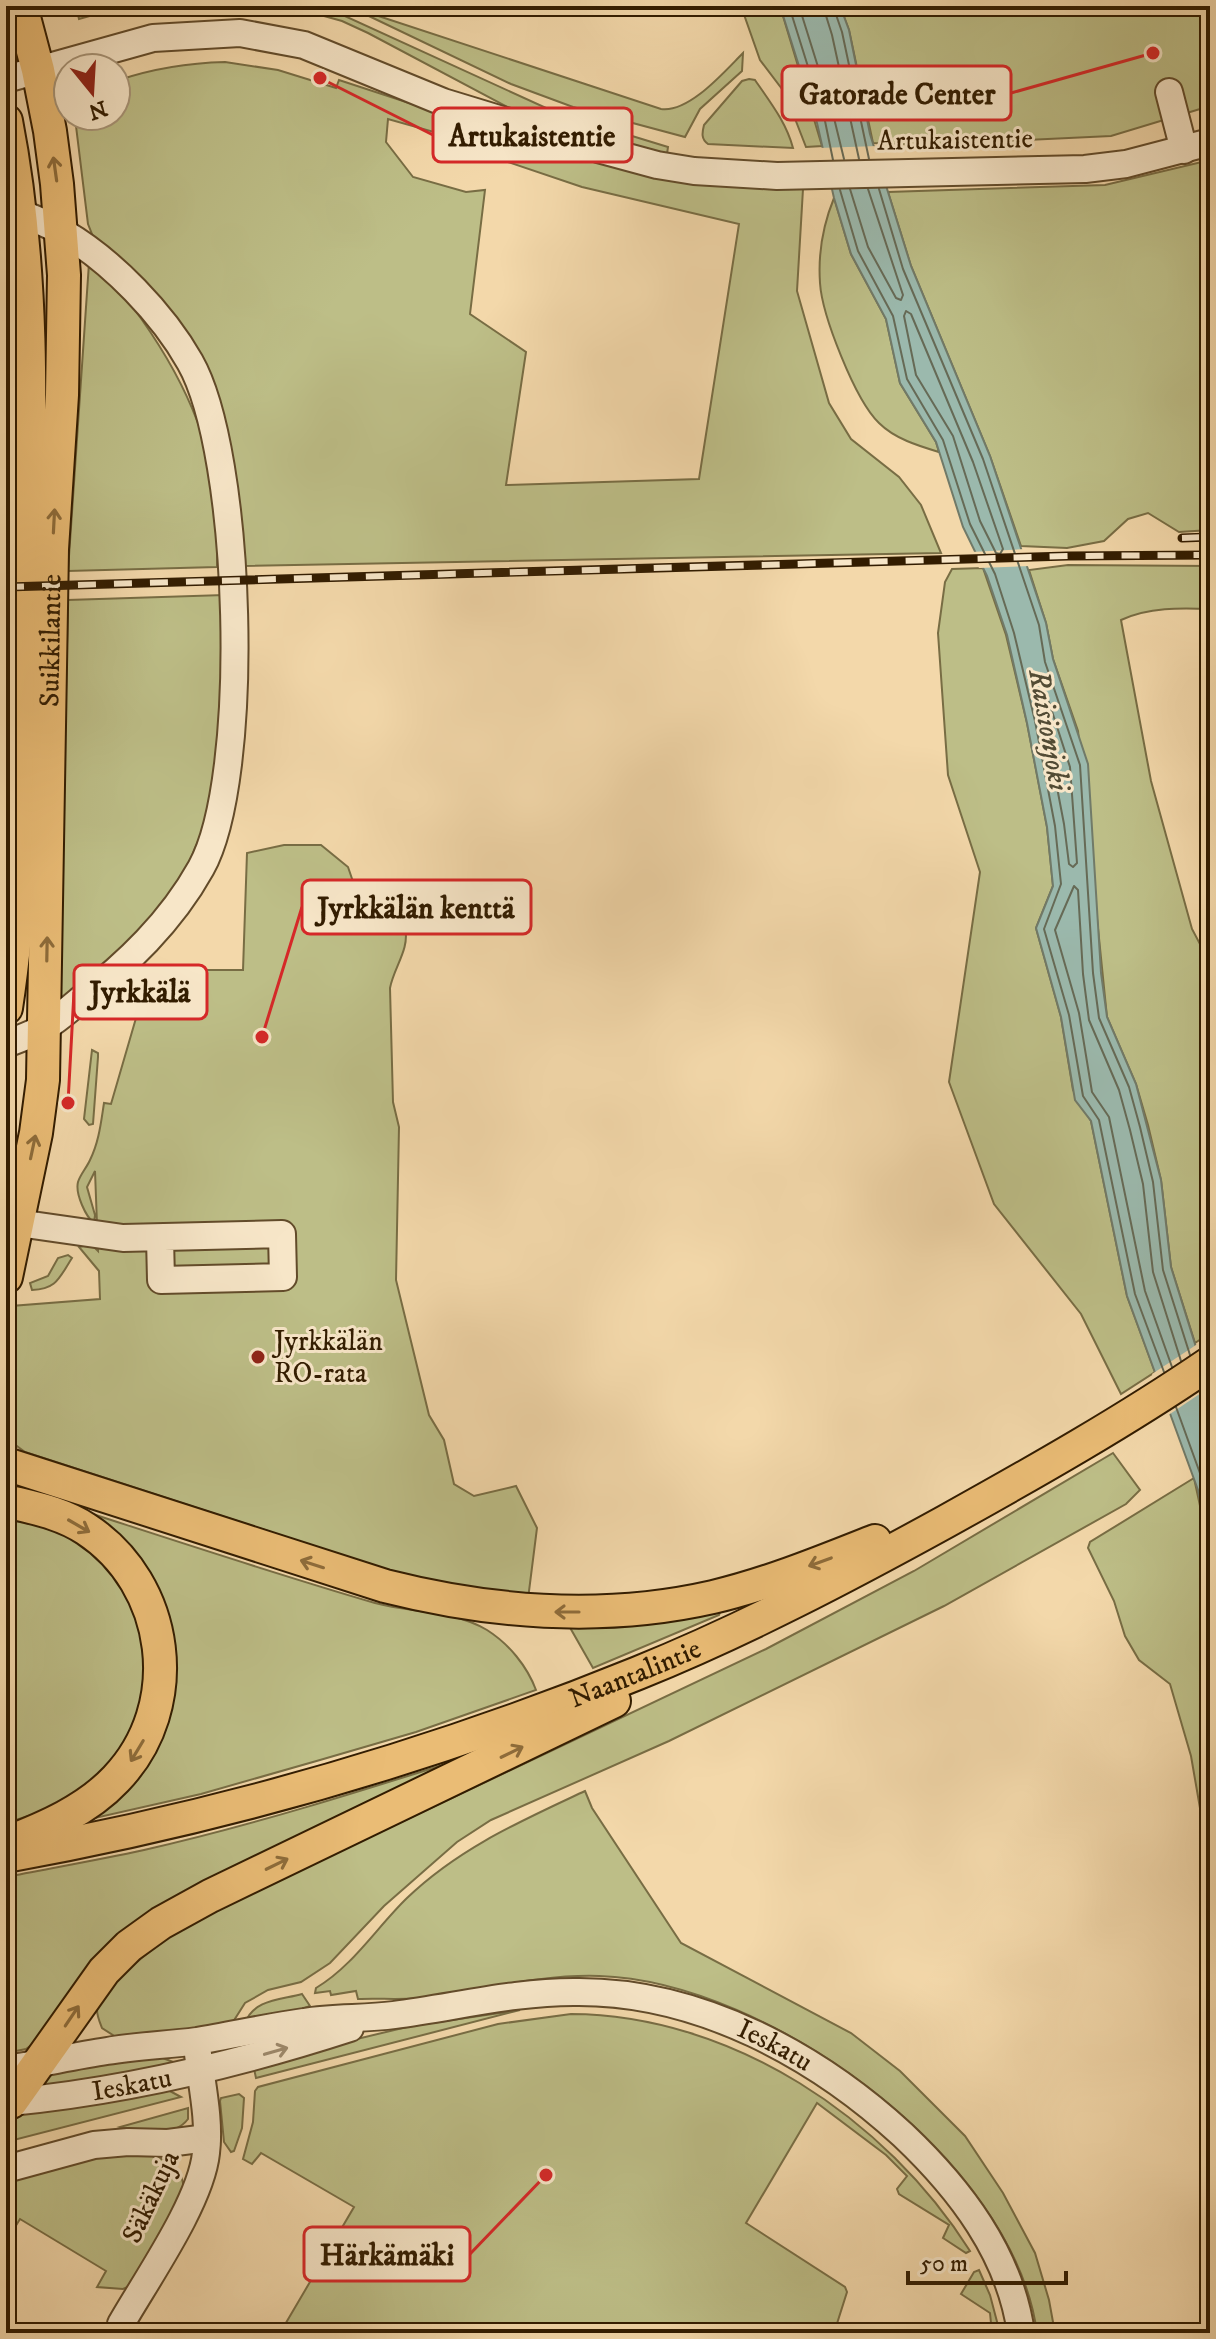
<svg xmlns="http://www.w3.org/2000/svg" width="1216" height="2339" font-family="'IM FELL DW Pica',serif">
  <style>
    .green { fill: #bdbe87; stroke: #786d44; stroke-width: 2 }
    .water { fill: #9bb9ad; stroke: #717a68; stroke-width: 2 }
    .pier { fill: #f3d8aa }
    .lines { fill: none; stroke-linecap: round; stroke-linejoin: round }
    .shore { stroke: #666a56; stroke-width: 2 }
    .minor-casing { stroke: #624b2a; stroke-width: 30 }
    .major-casing { stroke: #321c00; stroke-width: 36 }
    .minor { stroke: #f7e6c8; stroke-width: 26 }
    .major { stroke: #eabc75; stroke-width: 32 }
    .rail-casing { stroke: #321c00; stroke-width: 9 }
    .rail { stroke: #f7e6c8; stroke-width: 6; stroke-dasharray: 18; stroke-linecap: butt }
    .oneway { stroke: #8e6c3a }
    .oneway2 { stroke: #9e8b6e }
    .poi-dot { fill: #8f2418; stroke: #f7e6c8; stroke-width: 3 }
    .labels { text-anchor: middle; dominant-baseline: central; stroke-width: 6; stroke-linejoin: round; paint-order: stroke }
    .street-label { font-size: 28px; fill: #321c00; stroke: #f7e6c8 }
    .poi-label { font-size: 28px; fill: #321c00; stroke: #f7e6c8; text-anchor: start }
    .water-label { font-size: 30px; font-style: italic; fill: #524b34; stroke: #f7e6c8 }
    .leader { fill: none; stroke: #d62828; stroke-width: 3 }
    .callout-dot { fill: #d62828; stroke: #f7e6c8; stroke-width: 3 }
    .callout { fill: #f7e6c8; stroke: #d62828; stroke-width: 3 }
    .callout-label { font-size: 30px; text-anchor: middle; font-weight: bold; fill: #321c00 }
  </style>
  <rect width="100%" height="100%" fill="#f3d8aa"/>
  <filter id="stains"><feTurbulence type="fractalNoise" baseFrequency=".0025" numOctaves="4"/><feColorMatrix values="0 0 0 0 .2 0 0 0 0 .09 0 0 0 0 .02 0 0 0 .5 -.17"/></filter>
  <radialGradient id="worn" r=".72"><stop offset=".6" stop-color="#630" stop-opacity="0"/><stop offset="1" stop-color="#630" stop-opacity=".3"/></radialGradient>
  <g class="green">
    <path d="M76 6H125L79 19Z"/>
    <path d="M288 6H323L557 113 668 147 667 154 637 147 515 111 368 33 342 21Z"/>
    <path d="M348 6 661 109C689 113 724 72 743 53L742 71 700 109 685 137 573 107 511 84Z"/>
    <path d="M741 6H780L822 146 806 147 785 93 760 60Z"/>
    <path d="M840 6H1210V106L1111 136 925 145 873 143 849 30Z"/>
    <path d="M225 62 278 70 336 88 339 80 455 118V138L388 119 386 142 413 177 466 192 485 190 470 314 526 352 506 485 699 479 739 224 582 187 490 156 501 127 695 183 803 189 797 291 829 403 851 439 899 477 921 505 941 553 241 566 229 441 215 396 94 239 88 224 76 126 77 116H116V81L119 80C155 68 187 63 225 62Z"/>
    <path d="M749 79 755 80C770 102 786 122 793 148L708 144C701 139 702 133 704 125L742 81Z"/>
    <path d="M1210 160V530L1179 532 1148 513 1128 519 1104 541 1067 548 1021 546 990 456 911 266 888 192 1105 185Z"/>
    <path d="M834 198 851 254 886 319 900 383 936 442 939 452C919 446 895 439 879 423 855 400 822 315 820 283 818 254 823 225 834 198Z"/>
    <path d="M89 263C103 277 120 290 132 306 175 364 212 432 216 506 218 526 217 546 217 567L68 571Z"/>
    <path d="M6 315 11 344 15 570 6 569Z"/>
    <path d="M1068 565 1210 566V609C1180 608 1149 607 1121 620L1151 781 1192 929 1210 963V1333L1195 1343 1171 1267 1161 1180 1148 1125 1136 1084 1107 1017 1078 731 1053 659 1046 623 1029 570Z"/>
    <path d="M983 568 1006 635 1027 723 1047 827 1053 886 1036 928 1061 1017 1073 1090 1091 1121 1127 1296 1155 1372 1121 1394 1081 1314 994 1204 949 1082 980 872 948 775 938 633 945 582 952 569Z"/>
    <path d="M224 595 225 688 217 766 207 820 188 865 154 923 59 1002 68 600Z"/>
    <path d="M6 618H13L6 899Z"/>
    <path d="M284 845H321L348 867 360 902 370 913 405 928C410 949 394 967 390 988L393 1102 399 1127 396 1280 429 1415 444 1440 454 1484 474 1496 516 1486 537 1528 528 1599 351 1565 268 1531 25 1452 6 1438V1327L11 1306 100 1299 99 1271 79 1247 91 1244 98 1251 95 1171 87 1187 95 1215 94 1223C86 1217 75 1194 78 1182 80 1175 87 1167 90 1160 99 1142 101 1122 104 1103L111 1104 150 970H243L247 853Z"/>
    <path d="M92 1050 98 1053V1057L93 1124 89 1125 84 1119Z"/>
    <path d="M68 1255 72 1258C59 1278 57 1289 32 1290L30 1283 48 1276 58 1258Z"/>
    <path d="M1113 1453 1140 1490 1126 1504 944 1606 669 1741 491 1820 457 1842 384 1906 330 1963 301 1982 268 1990 245 2003 231 2025 122 2041 102 2028C100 2023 97 2016 97 2010 98 1984 177 1931 199 1918L766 1649 914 1571Z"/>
    <path d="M1194 1478 1210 1552V1866L1191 1756 1170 1684 1139 1660 1125 1636 1114 1601 1088 1548 1090 1542Z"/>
    <path d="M68 1506C170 1539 272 1573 375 1603 411 1613 454 1610 487 1630 509 1644 527 1666 536 1690L416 1732 320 1760 201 1794 95 1818 93 1816 118 1790 168 1627C153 1557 126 1541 68 1506Z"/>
    <path d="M6 1520 40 1524 74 1537 125 1583 150 1659 132 1735 88 1788 35 1814 6 1823Z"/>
    <path d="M721 1610 719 1615 593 1668 568 1624Z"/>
    <path d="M468 1757 189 1895 41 2038 26 2049 6 2053V1877C52 1868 98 1860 144 1850 254 1825 361 1791 468 1757Z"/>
    <path d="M585 1791 592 1808 681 1943 851 2033 900 2071 965 2136 1003 2193 1035 2253 1049 2300 1055 2333H1037C1014 2159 768 1981 599 1976 539 1974 478 1991 419 1998 399 2000 378 1998 358 1999L356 1991 331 1995 330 1991 315 1993 316 1988C353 1966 377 1927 407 1898 459 1848 521 1821 585 1791Z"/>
    <path d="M302 1994 310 2006 289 2014 245 2023C254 1999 281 2000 302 1994Z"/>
    <path d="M520 2010 256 2078 253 2064 411 2026Z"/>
    <path d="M571 2014C732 2015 886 2118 970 2251L966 2253 943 2238 949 2225 899 2194 897 2189 907 2176 886 2155 817 2103 746 2223 845 2287 847 2292 834 2333H280L354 2207 261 2153 252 2164 243 2159 253 2122 255 2091 258 2087 498 2024Z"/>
    <path d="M160 2057 176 2063 177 2067 40 2087 55 2067Z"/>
    <path d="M168 2090 181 2097 6 2142V2107Z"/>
    <path d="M239 2094 244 2098 242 2128 234 2151 231 2152 224 2142 220 2101 221 2098Z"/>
    <path d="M188 2108V2119C174 2138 140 2133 120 2127Z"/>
    <path d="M120 2152C136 2154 156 2154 169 2163 176 2168 182 2175 183 2183 185 2206 144 2263 132 2285L123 2289 97 2287 106 2271 20 2219 12 2232 6 2229V2181Z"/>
    <path d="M979 2270 990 2295 1000 2333H992L990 2313 961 2294 974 2272Z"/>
  </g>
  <path class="water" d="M780 6H840L849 30 870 134 911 266 990 456 1046 623 1053 659 1088 764 1101 973 1107 1017 1136 1084 1161 1180 1171 1267 1210 1392V1552L1198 1490 1127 1296 1091 1121 1075 1100 1061 1017 1036 928 1053 886 1047 827 1027 723 1007 635 987 576 963 527 936 442 900 383 886 319 851 254 834 198 817 123Z"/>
  <g class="pier">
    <path d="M878 146 891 187 827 188 818 148Z"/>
    <path d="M1026 549 1032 566 979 568 971 552Z"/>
    <path d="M1199 1343 1210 1379V1387L1167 1416 1152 1374Z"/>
  </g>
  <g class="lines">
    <g class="shore">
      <path d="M789 6 825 121 833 160"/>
      <path d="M799 6 834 118 844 159"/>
      <path d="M823 6 832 35 859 159"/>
      <path d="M833 6 842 32 869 159"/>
      <path d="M850 189 868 247 896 298 901 300 903 295 868 189"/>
      <path d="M879 189 903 269 983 459 1039 625 1045 662 1080 765 1093 973 1099 1018 1129 1087 1140 1127 1153 1182 1163 1270 1190 1355"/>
      <path d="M840 190 858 251 893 316 907 379 943 440 970 524 995 574 1014 633 1035 721 1055 826 1061 884 1044 929 1069 1015 1083 1096 1099 1120 1135 1294 1164 1372"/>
      <path d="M906 311 911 314 973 462 1003 549 1000 554 996 553 980 521 953 436 916 375 904 316Z"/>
      <path d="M1045 699 1049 702 1070 767 1077 863 1073 867 1069 864 1064 824 1041 704Z"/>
      <path d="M1172 1367 1145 1291 1109 1117 1092 1092 1079 1013 1055 930 1074 886 1078 890 1083 974 1089 1020 1119 1090 1130 1130 1143 1184 1153 1272 1181 1361"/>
      <path d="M1176 1407 1205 1487 1210 1515"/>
    </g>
    <defs>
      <g id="minor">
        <path d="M6 79 153 38 240 33 304 45 443 102 598 149 657 165 694 171 777 176 1085 169 1126 164 1210 142"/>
        <path d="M1169 92 1184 150"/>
        <path d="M6 1044C19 1039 33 1034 45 1027 57 1020 68 1010 79 1001 127 964 171 922 201 868 252 777 242 453 190 362 163 314 112 261 64 233 51 225 35 219 20 213"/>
        <path d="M6 1218 18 1223 123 1238 282 1234 283 1277 161 1280 160 1238"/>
        <path id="s1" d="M6 2069C40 2064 73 2056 107 2051 137 2046 167 2045 197 2041 233 2035 268 2027 304 2022 334 2017 364 2019 394 2015 456 2007 517 1991 579 1992 700 1992 816 2055 903 2135 960 2189 1010 2254 1021 2333"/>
        <path id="s2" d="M11 2102C127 2091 239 2064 350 2028"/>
        <path d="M6 2169 94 2145 128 2142 168 2143 207 2138"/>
        <path d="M121 2324C146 2280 201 2202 206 2153 210 2121 202 2086 198 2054"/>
      </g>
      <g id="major">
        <path d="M6 121C38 285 29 455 26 621 23 750 26 880 6 1008"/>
        <path id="s3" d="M6 1277 36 1133 43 1080 52 549 62 395 64 275 57 184 50 131 38 70 21 6"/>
        <path d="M6 1464 385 1586C492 1613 603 1622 713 1597 768 1584 822 1562 875 1541"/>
        <path d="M6 1501C34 1508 62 1513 86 1529 170 1584 186 1706 116 1779 87 1810 45 1828 6 1843"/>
        <path id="s4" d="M6 1856C222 1817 434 1756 638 1673 744 1630 845 1577 945 1522 1035 1472 1125 1421 1210 1363"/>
        <path d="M6 2103 11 2102 104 1971 129 1946 161 1923 210 1896 614 1701"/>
      </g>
    </defs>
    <use href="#minor" class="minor-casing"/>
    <use href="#major" class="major-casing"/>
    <use href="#minor" class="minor"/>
    <use href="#major" class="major"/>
    <defs>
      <g id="rail">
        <path d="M1182 538 1210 537"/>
        <path d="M6 587 1068 556 1210 555"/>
      </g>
    </defs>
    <use href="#rail" class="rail-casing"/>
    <use href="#rail" class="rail"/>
  </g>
  <defs><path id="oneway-shaft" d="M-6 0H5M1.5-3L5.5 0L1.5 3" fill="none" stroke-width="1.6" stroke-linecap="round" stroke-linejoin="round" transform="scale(2)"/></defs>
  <g class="oneway">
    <use href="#oneway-shaft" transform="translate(55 169) rotate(-98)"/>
    <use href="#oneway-shaft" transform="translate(54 521) rotate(-87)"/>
    <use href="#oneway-shaft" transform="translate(47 949) rotate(-89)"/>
    <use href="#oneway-shaft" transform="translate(33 1147) rotate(-78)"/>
    <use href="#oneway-shaft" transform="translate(79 1526) rotate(30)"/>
    <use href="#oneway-shaft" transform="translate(820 1562) rotate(160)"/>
    <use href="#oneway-shaft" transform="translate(312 1564) rotate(-162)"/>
    <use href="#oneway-shaft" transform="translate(567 1612) rotate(-180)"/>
    <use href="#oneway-shaft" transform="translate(137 1751) rotate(121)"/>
    <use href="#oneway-shaft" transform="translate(512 1752) rotate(-26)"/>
    <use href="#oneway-shaft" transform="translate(277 1864) rotate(-26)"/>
    <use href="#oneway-shaft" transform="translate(72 2016) rotate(-56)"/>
  </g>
  <use class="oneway2" href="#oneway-shaft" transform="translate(276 2051) rotate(-16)"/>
  <circle class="poi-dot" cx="258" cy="1357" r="8"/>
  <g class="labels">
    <g class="street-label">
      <text transform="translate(955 140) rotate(-1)">Artukaistentie</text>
      <text stroke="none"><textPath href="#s3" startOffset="640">Suikkilantie</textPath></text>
      <text stroke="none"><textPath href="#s4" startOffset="656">Naantalintie</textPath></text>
      <text stroke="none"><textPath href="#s1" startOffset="784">Ieskatu</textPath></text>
      <text stroke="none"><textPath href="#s2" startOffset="122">Ieskatu</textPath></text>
      <text transform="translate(151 2197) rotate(-65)">Säkäkuja</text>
    </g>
    <g class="poi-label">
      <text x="274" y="1341">Jyrkkälän<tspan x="274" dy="32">RO-rata</tspan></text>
    </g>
    <g class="water-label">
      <text transform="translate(1048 730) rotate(80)">Raisionjoki</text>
    </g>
  </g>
  <path class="leader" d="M1153 53L1011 93M320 78L433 135M262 1037L302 907M68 1103L74 992M546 2175L470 2254"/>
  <g class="callout-dot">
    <circle cx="1153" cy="53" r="8"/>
    <circle cx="320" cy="78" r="8"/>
    <circle cx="262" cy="1037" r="8"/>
    <circle cx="68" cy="1103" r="8"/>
    <circle cx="546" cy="2175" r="8"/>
  </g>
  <g class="callout">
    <rect x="782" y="66" width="229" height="54" rx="8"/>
    <rect x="433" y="108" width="199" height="54" rx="8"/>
    <rect x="302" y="880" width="229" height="54" rx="8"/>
    <rect x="74" y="965" width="133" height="54" rx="8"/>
    <rect x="304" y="2227" width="166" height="54" rx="8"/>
  </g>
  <g class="callout-label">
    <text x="897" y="104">Gatorade Center</text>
    <text x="532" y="146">Artukaistentie</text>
    <text x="416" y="918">Jyrkkälän kenttä</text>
    <text x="140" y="1002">Jyrkkälä</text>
    <text x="387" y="2265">Härkämäki</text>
  </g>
  <rect width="1216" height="2339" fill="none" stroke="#f3d8aa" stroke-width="32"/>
  <rect x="8" y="8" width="1200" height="2323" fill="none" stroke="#321c00" stroke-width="4"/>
  <rect x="16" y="16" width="1184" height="2307" fill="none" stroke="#321c00" stroke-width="2"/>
  <g transform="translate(92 92) rotate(162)"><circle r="38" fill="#f7e6c8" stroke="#a89578" stroke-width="2"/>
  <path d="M0-6L14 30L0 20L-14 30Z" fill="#8f2418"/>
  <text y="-12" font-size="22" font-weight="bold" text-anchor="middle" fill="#321c00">N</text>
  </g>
  <path d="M908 2271v12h158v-12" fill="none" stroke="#321c00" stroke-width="4"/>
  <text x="920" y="2271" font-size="24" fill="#321c00" stroke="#f7e6c8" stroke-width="6" paint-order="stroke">50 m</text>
  <rect width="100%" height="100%" filter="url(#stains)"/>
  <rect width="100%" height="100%" fill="url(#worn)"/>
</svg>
